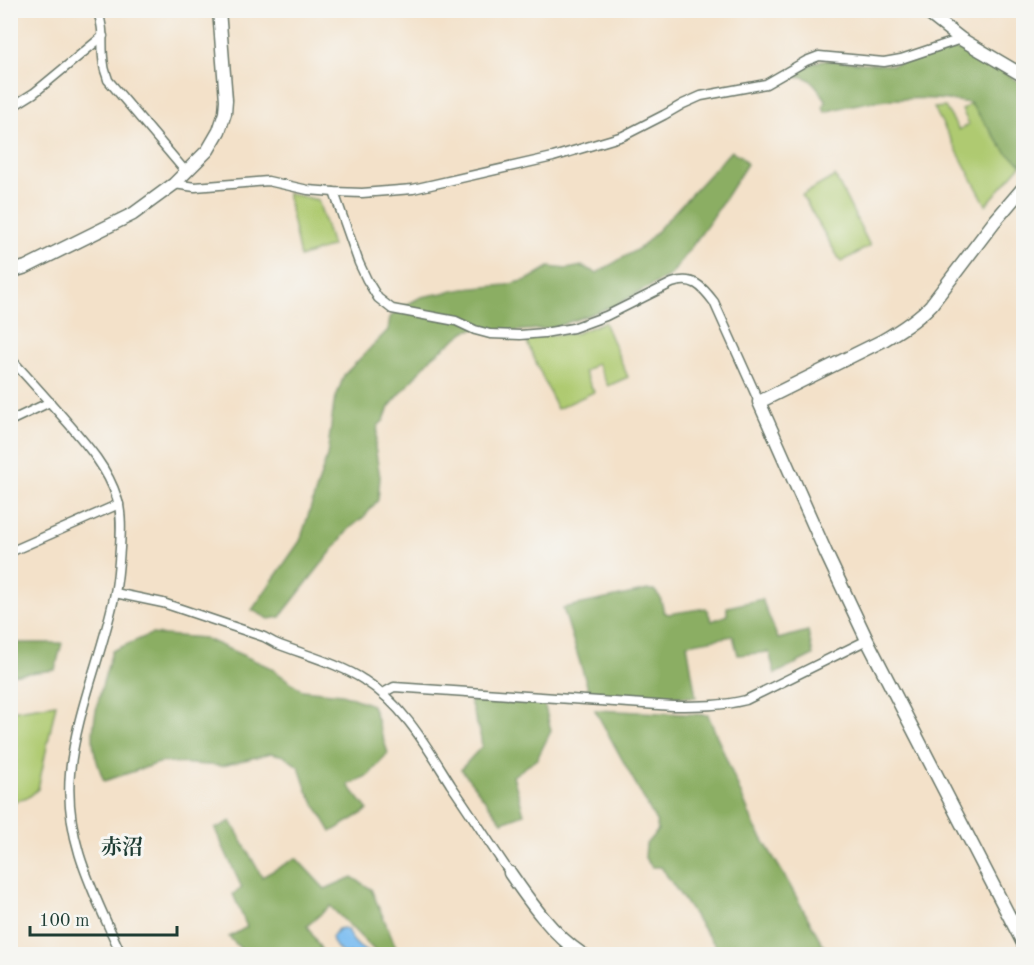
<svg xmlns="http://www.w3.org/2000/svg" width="1034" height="965" font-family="'Old Standard TT','Noto Serif JP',serif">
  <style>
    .green { fill: #afca71; stroke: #678452; stroke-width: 1.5 }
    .forest { fill: #8bae63; stroke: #55764c; stroke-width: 1.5 }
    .water { fill: #7cbdf1; stroke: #4e7d92; stroke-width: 1.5 }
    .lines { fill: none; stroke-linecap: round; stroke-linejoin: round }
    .street-casing { stroke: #697668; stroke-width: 11 }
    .secondary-casing { stroke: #697668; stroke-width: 15 }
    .street { stroke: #fff; stroke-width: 8 }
    .secondary { stroke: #fff; stroke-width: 12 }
    .labels { text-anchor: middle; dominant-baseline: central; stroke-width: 6; stroke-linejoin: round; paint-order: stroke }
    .quarter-label { font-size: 21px; font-weight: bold; fill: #1f3d34; stroke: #f6f6f2 }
  </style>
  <rect width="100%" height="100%" fill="#f6f6f2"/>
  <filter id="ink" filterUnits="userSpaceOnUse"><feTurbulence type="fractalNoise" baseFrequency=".0167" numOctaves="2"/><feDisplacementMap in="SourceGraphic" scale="12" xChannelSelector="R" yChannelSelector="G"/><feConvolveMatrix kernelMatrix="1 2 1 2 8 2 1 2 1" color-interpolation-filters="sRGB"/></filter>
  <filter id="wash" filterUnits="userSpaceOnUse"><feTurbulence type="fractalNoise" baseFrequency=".008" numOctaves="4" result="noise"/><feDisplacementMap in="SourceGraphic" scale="24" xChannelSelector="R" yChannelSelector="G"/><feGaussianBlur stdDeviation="1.35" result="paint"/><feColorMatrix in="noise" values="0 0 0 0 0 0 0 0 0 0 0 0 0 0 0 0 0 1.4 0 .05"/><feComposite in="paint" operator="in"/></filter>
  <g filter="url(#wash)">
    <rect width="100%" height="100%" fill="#f3e1c9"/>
    <g class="green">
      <path d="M971 103 1006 152 1022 164 986 205 934 108 945 107 959 130 969 124 962 110Z"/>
      <path d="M835 176 870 246 841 262 802 195Z"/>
      <path d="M287 193 318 200 332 246 300 257Z"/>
      <path d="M604 322 628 377 608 386 597 363 584 372 594 392 557 409 525 338 577 333Z"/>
      <path d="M56 704 38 789 30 796 11 803V711Z"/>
    </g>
    <g class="forest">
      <path d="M954 49 980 55 1023 85V162L1022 164 1006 152 970 103C922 95 872 98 825 112L823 107 826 100C819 90 810 73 796 77 792 78 787 81 783 83L781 81 802 68 822 60 892 65Z"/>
      <path d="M731 151 741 156 747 164 711 220 671 275 616 305 553 328 515 331 477 328 466 331 432 357 389 407 384 420 378 426 375 447 380 477 378 500 365 516 349 529 280 617 269 619 252 610 300 541 327 456 334 403 344 375 388 330 390 317 408 304 421 297 464 289 506 285 527 280 549 267 567 269 582 266 597 273 643 246Z"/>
      <path d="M648 590H654L660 597 664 612 668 614 706 608 712 621 727 615V607L762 599 778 639 808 631 813 655 775 674 769 652 738 655 733 636 687 644 696 697 590 695 563 608Z"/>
      <path d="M151 634 204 638 269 667 302 690 342 694 372 705 388 753 369 775 348 785 368 810 331 832 307 791 299 767 284 756 271 753 223 766 162 762 104 781C100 771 96 761 94 749 89 721 105 678 112 651Z"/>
      <path d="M11 643H62L55 670 11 675Z"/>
      <path d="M470 701 544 703 551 731 537 759 513 776 524 814 502 822 461 769 482 746 480 734Z"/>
      <path d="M595 710 708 715 754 825 784 875 828 954H724L711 940 661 867H652L645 858 646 844 658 830 656 821Z"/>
      <path d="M231 821 262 877 296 858 325 889 352 877 371 889 399 954H378L330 906 307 926 324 954H246L229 937 247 927 233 894 242 888 215 829Z"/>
    </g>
    <path class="water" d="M344 928C352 934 345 927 350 936 354 944 363 950 370 954H344C338 950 333 944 332 937L338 929Z"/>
  </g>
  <g filter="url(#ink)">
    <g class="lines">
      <defs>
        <g id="street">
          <path d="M97 10C106 31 100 45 104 65 104 70 107 75 108 80L186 172"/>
          <path d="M10 108 34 93 103 36"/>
          <path d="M174 184 195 187 268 181 308 190 334 192 362 193 413 189 553 157 623 136 664 115 683 104 701 96 766 84 806 61 819 56 884 62 901 59 961 39"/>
          <path d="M334 192 359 263 367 280 378 298 392 309 456 321 475 330 490 334 520 335 544 333 573 328 606 316 672 283C693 276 702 286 714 302L759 402"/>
          <path d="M10 358C30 380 49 401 68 423 88 446 108 469 117 498 122 513 121 532 120 548 119 563 118 578 115 593 103 653 76 712 70 773 64 841 95 895 121 954"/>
          <path d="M10 421 50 402"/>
          <path d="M10 552 119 504"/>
          <path d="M115 593 163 603 264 637 275 643C302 654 340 664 364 680 403 704 427 747 451 785 471 814 490 844 510 873"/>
          <path d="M383 693 394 687 673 706C698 706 722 706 746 700L867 640"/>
        </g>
        <g id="secondary">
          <path d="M924 10 961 39 1024 76"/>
          <path d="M1024 187 994 222 931 305C917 320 899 331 882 341L759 402 826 553 867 640 1024 945"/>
          <path d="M10 272 26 267 133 214 174 184 208 150 219 131 225 113 226 100 219 10"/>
          <path d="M510 873C530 902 552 934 582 954"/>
        </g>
      </defs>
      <use href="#street" class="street-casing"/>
      <use href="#secondary" class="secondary-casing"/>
      <use href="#street" class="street"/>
      <use href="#secondary" class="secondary"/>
    </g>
  </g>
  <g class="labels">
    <g class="quarter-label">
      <text x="122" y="848">赤沼</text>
    </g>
  </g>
  <rect width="1034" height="965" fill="none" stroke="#f6f6f2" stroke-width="36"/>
  <path d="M30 926v9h147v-9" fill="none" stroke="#1f3d34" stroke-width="3"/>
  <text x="39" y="926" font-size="18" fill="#1f3d34" stroke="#f6f6f2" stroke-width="4.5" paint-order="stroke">100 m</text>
</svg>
